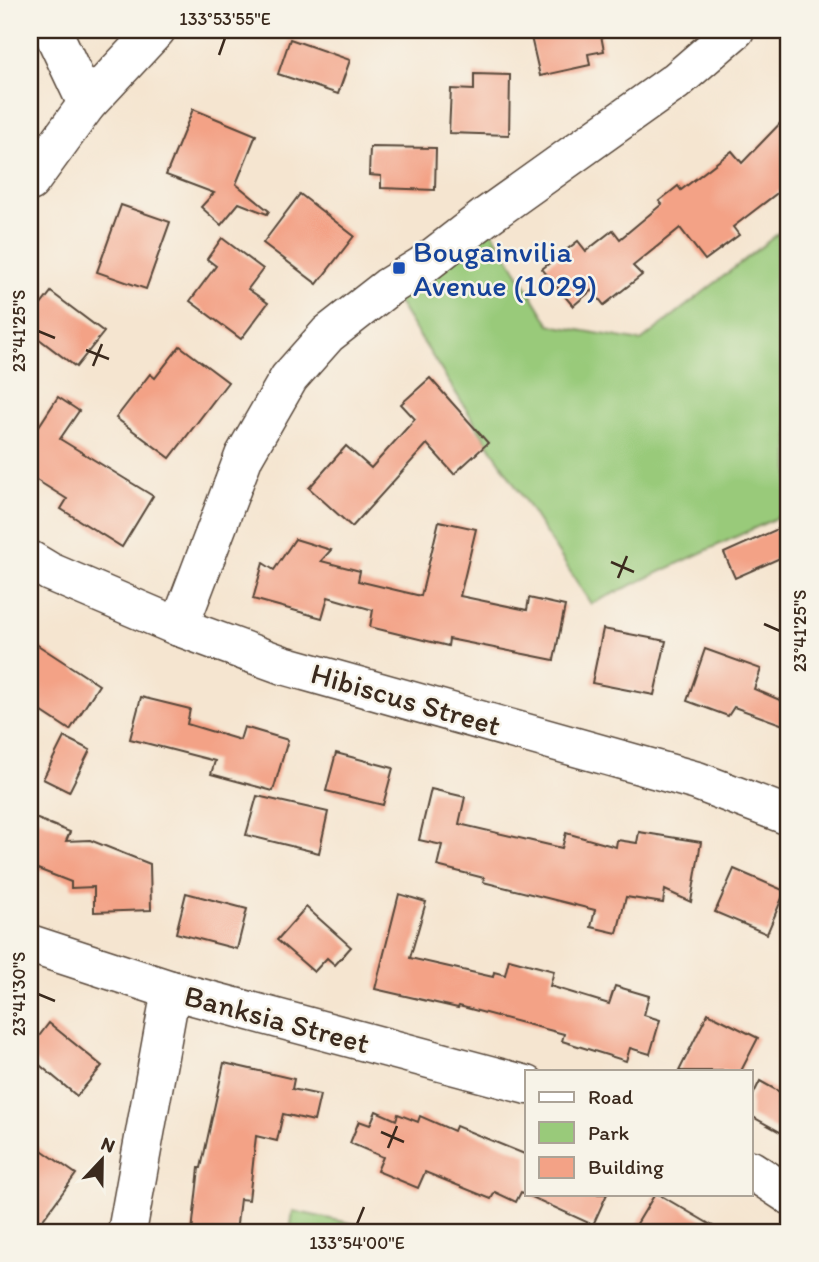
<svg xmlns="http://www.w3.org/2000/svg" width="819" height="1262" font-family="Itim,sans-serif">
  <style>
    .green { fill: #99ca7a; stroke: #6a7a4c; stroke-width: 2 }
    .building { fill: #f3a286 }
    .lines { fill: none; stroke-linecap: round; stroke-linejoin: round }
    .minor-casing { stroke: #574639; stroke-width: 41 }
    .minor { stroke: #fff; stroke-width: 38 }
    .ticks { fill: none; stroke: #3b2a1e; stroke-width: 2.5 }
    .transit-dot { fill: #1a4fb4; stroke: #f7f3e8; stroke-width: 2.5 }
    .labels { text-anchor: middle; dominant-baseline: central; stroke-width: 5; stroke-linejoin: round; paint-order: stroke }
    .transit-label { font-size: 30px; fill: #164399; stroke: #f7f3e8; text-anchor: start }
    .street-label { font-size: 30px; fill: #3b2a1e; stroke: #f7f3e8 }
    .neatline { fill: none; stroke: #3b2a1e; stroke-width: 2.5 }
    .ticks-label { font-size: 18px; text-anchor: middle; fill: #3b2a1e }
  </style>
  <rect width="100%" height="100%" fill="#f7f3e8"/>
  <filter id="ink" filterUnits="userSpaceOnUse"><feTurbulence type="fractalNoise" baseFrequency=".0143" numOctaves="2"/><feDisplacementMap in="SourceGraphic" scale="14" xChannelSelector="R" yChannelSelector="G"/><feConvolveMatrix kernelMatrix="1 2 1 2 8 2 1 2 1" color-interpolation-filters="sRGB"/></filter>
  <filter id="wash" filterUnits="userSpaceOnUse"><feTurbulence type="fractalNoise" baseFrequency=".00686" numOctaves="4" result="noise"/><feDisplacementMap in="SourceGraphic" scale="28" xChannelSelector="R" yChannelSelector="G"/><feGaussianBlur stdDeviation="1.57" result="paint"/><feColorMatrix in="noise" values="0 0 0 0 0 0 0 0 0 0 0 0 0 0 0 0 0 1.4 0 .05"/><feComposite in="paint" operator="in"/></filter>
  <g filter="url(#wash)">
    <rect width="100%" height="100%" fill="#f5e5d0"/>
    <g class="green">
      <path d="M484 218 550 325 641 341 789 225V512L591 604 388 287Z"/>
      <path d="M293 1211 392 1232H290Z"/>
    </g>
    <g id="blocks">
      <g class="building">
        <path d="M565 30H600L604 51 588 54 590 65 540 76 531 37Z"/>
        <path d="M290 39 350 60 338 94 278 74Z"/>
        <path d="M474 74 510 75 509 135 449 133 451 89 474 90Z"/>
        <path d="M193 109 256 135 236 184 269 211 267 214 239 203 221 225 201 207 214 193 166 175Z"/>
        <path d="M789 114V184L733 227 739 235 705 260 680 228 633 266 642 275 604 305 592 290 573 306 542 269 578 241 586 251 613 230 620 239 662 204 659 201 678 186 681 190 732 151 742 163Z"/>
        <path d="M370 147 436 148 435 190 381 188V176L369 175Z"/>
        <path d="M300 194 354 236 317 284 263 243Z"/>
        <path d="M121 205 170 222 146 289 97 272Z"/>
        <path d="M222 238 263 269 248 289 268 303 241 339 190 301 216 266 207 259Z"/>
        <path d="M51 292 104 332 76 367 30 332V319Z"/>
        <path d="M180 346 228 382 170 458 116 418 150 374 155 378Z"/>
        <path d="M430 378 488 443 454 474 427 444 352 527 309 488 346 446 371 468 415 419 401 404Z"/>
        <path d="M58 397 79 411 60 439 153 496 122 547 61 509 67 499 30 476V419L39 426Z"/>
        <path d="M439 521 476 529 460 596 527 610 529 598 565 606 554 660 449 639 448 646 370 627 373 610 328 597 322 618 253 599 263 563 274 570 295 539 331 550 321 561 360 571 358 581 421 596Z"/>
        <path d="M789 524V554L735 578 724 553Z"/>
        <path d="M603 629 666 641 654 695 592 683Z"/>
        <path d="M30 640 99 685 70 730 30 704Z"/>
        <path d="M705 649 761 669 754 689 789 704V727L734 707 728 716 687 701Z"/>
        <path d="M141 697 190 709 187 724 240 740 244 727 288 740 273 791 211 774 215 761 130 739Z"/>
        <path d="M64 737 90 750 69 792 43 779Z"/>
        <path d="M336 753 393 768 383 805 326 791Z"/>
        <path d="M431 789 465 797 459 824 562 848 566 833 616 847 617 840 637 843 639 832 701 842 691 902 665 890 663 903 626 897 617 933 591 927 595 910 483 882 484 878 437 866 442 845 419 840Z"/>
        <path d="M257 796 328 812 319 853 246 835Z"/>
        <path d="M30 816 70 832 66 841 90 840 150 864 151 910 94 912V887L71 888V882L30 866Z"/>
        <path d="M734 869 785 891 767 934 715 912Z"/>
        <path d="M186 893 247 909 237 949 176 933Z"/>
        <path d="M399 894 426 902 410 958 493 977 494 972 505 975 509 959 554 971 550 986 609 1004 615 986 649 996 644 1015 660 1020 650 1054 630 1048 626 1061 562 1041 564 1034 459 1006 458 1008 375 989Z"/>
        <path d="M306 907 351 947 335 965 327 958 314 972 277 940Z"/>
        <path d="M708 1013 758 1038 741 1071H679Z"/>
        <path d="M49 1023 102 1066 77 1096 30 1057V1048Z"/>
        <path d="M224 1063 294 1079 292 1089 320 1095 314 1121 283 1114 277 1141 256 1136 249 1200 240 1199 236 1232H192L199 1168H201Z"/>
        <path d="M760 1081 789 1097V1137L751 1116V1099Z"/>
        <path d="M376 1111 396 1120 398 1114 418 1122 420 1116 454 1131 456 1126 527 1155V1194H607L593 1225 521 1192 516 1202 495 1192 491 1199 425 1172 418 1188 377 1171 383 1157 350 1143 359 1121 370 1125Z"/>
        <path d="M30 1142 76 1174 34 1232H30Z"/>
        <path d="M655 1194H658L723 1232H632Z"/>
      </g>
    </g>
  </g>
  <g filter="url(#ink)">
    <use href="#blocks" fill-opacity="0" stroke="#574639" stroke-width="2"/>
    <g class="lines">
      <defs>
        <g id="minor">
          <path d="M52 30 87 104"/>
          <path d="M30 182 87 104 156 30"/>
          <path d="M30 560 50 572 179 627 283 665 697 781 789 816"/>
          <path d="M179 627 244 456 289 378 328 334 388 287 422 266 484 218 676 81 735 30"/>
          <path d="M30 944 171 990 527 1085"/>
          <path d="M751 1170 789 1195"/>
          <path d="M127 1232 171 990"/>
        </g>
      </defs>
      <use href="#minor" class="minor-casing"/>
      <use href="#minor" class="minor"/>
    </g>
  </g>
  <path class="ticks" d="M219 55 225 38M38 331 55 338M86 350 109 359M93 366 102 344M611 562 634 572M618 578 627 556M764 624 780 631M38 994 55 1001M381 1132 404 1142M388 1148 397 1126M357 1224 364 1207"/>
  <rect class="transit-dot" x="392" y="261" width="14" height="14" rx="3.5"/>
  <g class="labels">
    <g class="transit-label">
      <text x="413" y="251">Bougainvilia<tspan x="413" dy="34">Avenue (1029)</tspan></text>
    </g>
    <g class="street-label">
      <text transform="translate(406 699) rotate(16)">Hibiscus Street</text>
      <text transform="translate(277 1019) rotate(15)">Banksia Street</text>
    </g>
  </g>
  <rect width="819" height="1262" fill="none" stroke="#f7f3e8" stroke-width="77"/>
  <rect x="525" y="1070" width="228" height="126" fill="#f7f3e8" stroke="#aca397" stroke-width="2"/>
  <rect x="539" y="1092" width="35" height="10" fill="#ffffff" stroke="#aca397" stroke-width="2"/>
  <text x="588" y="1104" font-size="21" fill="#3b2a1e">Road</text>
  <rect x="539" y="1122" width="35" height="21" fill="#99ca7a" stroke="#aca397" stroke-width="2"/>
  <text x="588" y="1140" font-size="21" fill="#3b2a1e">Park</text>
  <rect x="539" y="1157" width="35" height="21" fill="#f3a286" stroke="#aca397" stroke-width="2"/>
  <text x="588" y="1174" font-size="21" fill="#3b2a1e">Building</text>
  <g transform="translate(102 1160) rotate(22)" stroke="#f7f3e8" stroke-width="5" paint-order="stroke">
  <path d="M0-5L12 26L0 18L-12 26Z" fill="#3b2a1e"/>
  <text y="-10" font-size="19" font-weight="bold" text-anchor="middle" fill="#3b2a1e">N</text>
  </g>
  <rect x="38" y="38" width="742" height="1186" class="neatline"/>
  <g class="ticks-label">
    <text x="225" y="25">133°53'55"E</text>
    <text transform="translate(19 331) rotate(-90)" y="6">23°41'25"S</text>
    <text transform="translate(800 631) rotate(-90)" y="6">23°41'25"S</text>
    <text transform="translate(19 994) rotate(-90)" y="6">23°41'30"S</text>
    <text x="357" y="1249">133°54'00"E</text>
  </g>
</svg>
